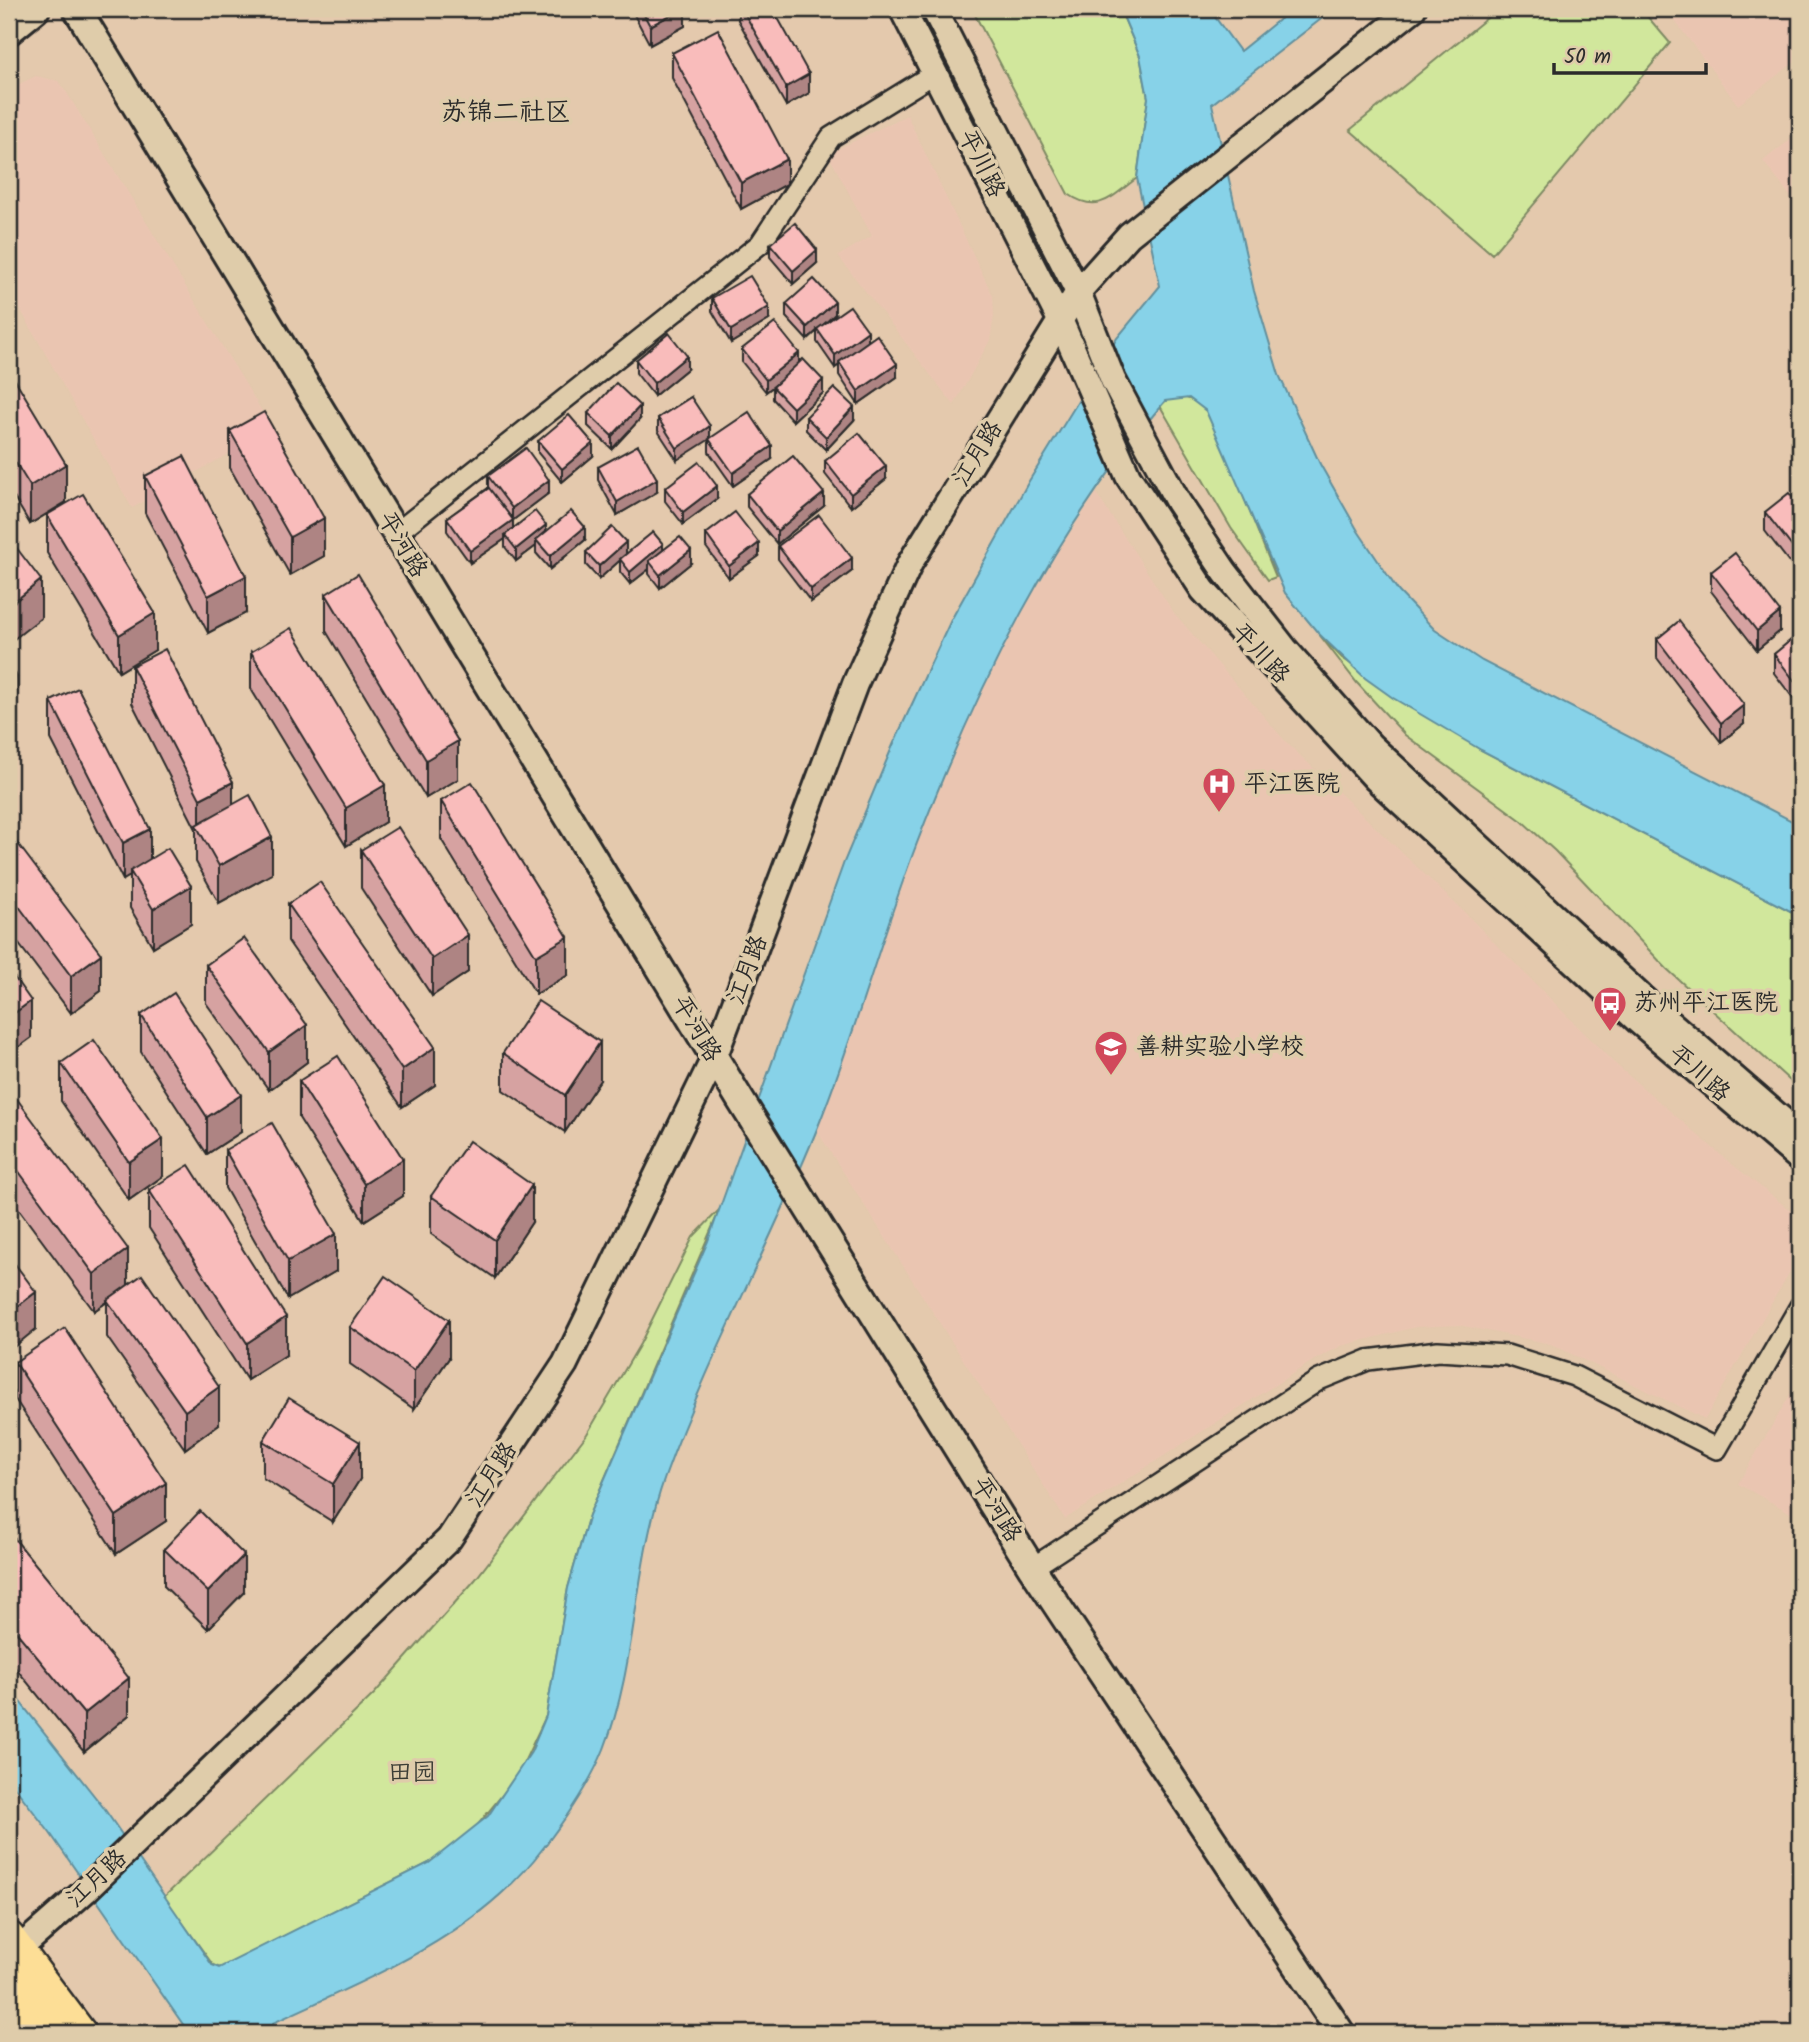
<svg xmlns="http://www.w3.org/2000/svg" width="1809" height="2042" font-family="Kalam,'LXGW WenKai TC',sans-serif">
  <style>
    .built { fill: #eac5b1 }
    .green { fill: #d1e79c; stroke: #7e8964; stroke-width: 2 }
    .water { fill: #87d2e8; stroke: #628f9c; stroke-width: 2 }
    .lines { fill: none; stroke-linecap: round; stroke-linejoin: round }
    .minor-casing { stroke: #2b2b2b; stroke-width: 24 }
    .tertiary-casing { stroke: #2b2b2b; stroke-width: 30 }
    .secondary-casing { stroke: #2b2b2b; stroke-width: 32 }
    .primary-casing { stroke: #2b2b2b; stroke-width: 35 }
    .trunk-casing { stroke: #2b2b2b; stroke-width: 37 }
    .minor { stroke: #dfccaa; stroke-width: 19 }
    .tertiary { stroke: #dfccaa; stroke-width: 24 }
    .secondary { stroke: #dfccaa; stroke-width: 26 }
    .primary { stroke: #fdde96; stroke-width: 30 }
    .trunk { stroke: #fdde96; stroke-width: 32 }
    .wall { fill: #d6a2a1; stroke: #2b2b2b; stroke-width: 2 }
    .shaded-wall { fill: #ae8483; stroke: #2b2b2b; stroke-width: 2 }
    .building { fill: #f9bcbb; stroke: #2b2b2b; stroke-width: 2 }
    .labels { text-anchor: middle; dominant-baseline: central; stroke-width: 7; stroke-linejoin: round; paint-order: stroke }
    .street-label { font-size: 24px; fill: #2b2b2b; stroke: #dfccaa }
    .poi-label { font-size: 24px; fill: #2b2b2b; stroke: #dfccaa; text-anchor: start }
    .park-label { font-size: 24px; fill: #3c3e36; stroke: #dfccaa }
    .neighbourhood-label { font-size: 26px; fill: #2b2b2b; stroke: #dfccaa }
  </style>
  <rect width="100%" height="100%" fill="#e4c9ad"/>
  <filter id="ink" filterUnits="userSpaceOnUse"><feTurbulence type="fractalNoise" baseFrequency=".0143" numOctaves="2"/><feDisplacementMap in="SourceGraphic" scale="14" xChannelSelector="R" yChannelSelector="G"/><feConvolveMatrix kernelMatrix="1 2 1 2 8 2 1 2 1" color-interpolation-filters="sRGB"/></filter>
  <g filter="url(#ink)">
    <g class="built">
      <path d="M1666 9H1800V58L1738 105Z"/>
      <path d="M36 76 58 81 67 93 273 429 132 508 9 289V89Z"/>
      <path d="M907 115 993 296 994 316 990 340 954 405 838 256 872 236 828 154Z"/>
      <path d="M1800 132V209L1763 161Z"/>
      <path d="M1096 493 1174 613 1286 742 1464 912 1613 1062 1728 1161 1800 1218V1254L1705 1419 1551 1344 1459 1325 1416 1327 1341 1346 1314 1360 1065 1519 817 1131 918 841 968 722 1010 634 1056 554Z"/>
      <path d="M1800 1378V1518L1738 1484Z"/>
    </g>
    <g class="green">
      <path d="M972 9H1120L1140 56 1148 98 1137 178C1111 197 1099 215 1068 194Z"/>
      <path d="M1498 9H1641L1670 43 1492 254 1350 130Z"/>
      <path d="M1169 398C1189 395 1200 402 1212 418L1276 577 1268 580 1231 528 1160 406Z"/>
      <path d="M1318 633 1342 658 1481 750 1800 916V1090L1667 969 1555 851 1522 821 1405 735 1357 683Z"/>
      <path d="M720 1209 589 1515 568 1588 546 1716 517 1777 472 1832 429 1863 220 1968 213 1965 164 1897 374 1694 475 1580 587 1434 640 1344 693 1237Z"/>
    </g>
    <path class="water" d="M1120 9H1209L1240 51 1292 9H1334L1212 104 1254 291 1279 375 1320 464 1358 531 1399 592 1435 630 1482 661 1800 825V916L1481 750 1393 698 1365 678 1318 633 1285 593 1206 411 1189 398 1165 401C1055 529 977 686 917 843 880 939 854 1039 815 1134 768 1249 707 1360 665 1477 633 1565 638 1662 604 1749 590 1784 567 1817 544 1847 478 1936 371 1977 273 2023L279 2033H189L50 1833 9 1780V1688L103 1807 212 1965 219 1968 429 1863 488 1816 531 1752 546 1716 568 1588 589 1515 708 1241 844 862 893 745 951 620 1029 481 1117 338 1160 286 1137 178 1148 98 1140 56Z"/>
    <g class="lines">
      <defs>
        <g id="minor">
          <path d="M395 534 760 244 831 137 935 73"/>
          <path d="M1032 1568 1319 1380 1368 1360 1438 1351 1507 1355 1574 1376 1717 1449 1800 1306"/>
        </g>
        <g id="tertiary">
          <path d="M902 9 1061 322 1128 476 1203 590 1376 779 1637 1020 1800 1159"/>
          <path d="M934 9 1078 292 1113 380 1178 502 1225 572 1285 649 1370 745 1652 1007 1800 1135"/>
          <path d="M18 1950 85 1891 449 1539 565 1364 714 1058 855 684 910 563 1078 292 1129 235 1413 9"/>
        </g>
        <g id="secondary">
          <path d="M77 9 741 1101 1032 1568 1341 2033"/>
          <path d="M9 31 36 9"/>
        </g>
        <path id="primary" d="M9 1937 81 2033"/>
        <g id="trunk">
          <path d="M9 1966 61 2033"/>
          <path d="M9 2002 31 2033"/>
        </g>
      </defs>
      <use href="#minor" class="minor-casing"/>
      <use href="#tertiary" class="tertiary-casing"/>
      <use href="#secondary" class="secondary-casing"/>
      <use href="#primary" class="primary-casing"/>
      <use href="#trunk" class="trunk-casing"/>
      <use href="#minor" class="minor"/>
      <use href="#tertiary" class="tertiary"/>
      <use href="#secondary" class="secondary"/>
      <use href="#primary" class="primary"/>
      <use href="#trunk" class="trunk"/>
    </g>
    <g class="wall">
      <path d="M631 9H685V26L650 45Z"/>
      <path d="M738 9H773L809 93 786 106 738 20Z"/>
      <path d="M672 53 787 184 741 209 672 78Z"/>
      <path d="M770 244 817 263 793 284 770 257Z"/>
      <path d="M712 298 769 320 731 343 712 311Z"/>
      <path d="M786 304 835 314 824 325 868 342 897 377 858 404 839 375V365L835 368 817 342V331L807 340 786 317Z"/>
      <path d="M742 349 799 362 823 393 793 421 773 399V387L766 392 742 362Z"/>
      <path d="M636 360 687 369 654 396 636 373Z"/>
      <path d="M9 375 66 502 30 524 9 489Z"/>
      <path d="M691 397 677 460 658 431V418Z"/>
      <path d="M588 413 640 419 612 449 588 426Z"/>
      <path d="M806 417 854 420 826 450 806 430Z"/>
      <path d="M230 431 324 556 290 575 230 468Z"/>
      <path d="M709 439 772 459 733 486 709 452Z"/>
      <path d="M538 441 593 456 562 482 538 453Z"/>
      <path d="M825 461 886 479 851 507 825 474Z"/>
      <path d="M598 467 657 492 617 515 598 480Z"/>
      <path d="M145 476 246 613 208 633 145 513Z"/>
      <path d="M488 476 549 493 513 520V528L546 532 585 540 550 569 536 553V546L516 561 505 547V539L470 563 447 531V518L488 488Z"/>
      <path d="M665 488 717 499 683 524 665 501Z"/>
      <path d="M747 494 824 506 777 544 747 507Z"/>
      <path d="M1800 507V576L1765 531V512Z"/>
      <path d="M47 515 155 650 119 672 47 553Z"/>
      <path d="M706 534 759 556 729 578 706 547Z"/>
      <path d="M778 546 852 571 811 602 778 559Z"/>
      <path d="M663 550 691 563 660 588 649 574V569L630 584 620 572V560L599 579 586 565V552L626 554Z"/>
      <path d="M1711 572 1780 631 1757 650 1711 591Z"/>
      <path d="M326 594 458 779 426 798 326 631Z"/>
      <path d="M1657 639 1744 724 1721 742 1657 658Z"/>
      <path d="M1800 639V707L1774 673V654Z"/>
      <path d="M251 652 385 822 346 846 251 689Z"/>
      <path d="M132 666 233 805 272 874 219 903 196 862V829L132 703Z"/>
      <path d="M51 701 191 924 153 947 130 908V876L123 880 51 739Z"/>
      <path d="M441 801 568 975 536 994 441 839Z"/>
      <path d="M9 832 101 991 71 1013 9 931Z"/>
      <path d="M361 850 468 972 432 996 361 888Z"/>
      <path d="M288 904 435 1085 402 1107 288 941Z"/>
      <path d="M206 965 307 1062 269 1090 206 1003Z"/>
      <path d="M141 1015 241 1132 207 1154 141 1052Z"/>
      <path d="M503 1053 600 1080 565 1132 503 1090Z"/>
      <path d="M61 1063 163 1176 129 1200 61 1101Z"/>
      <path d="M299 1081 403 1196 364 1221 299 1118Z"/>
      <path d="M9 1099 128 1285 219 1424 185 1449 107 1337V1302L94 1311 9 1196Z"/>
      <path d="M225 1150 336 1271 288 1299 225 1188Z"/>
      <path d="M149 1190 286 1355 247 1380 149 1228Z"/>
      <path d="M431 1196 532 1222 495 1278 431 1234Z"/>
      <path d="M350 1327 449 1358 414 1409 350 1364Z"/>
      <path d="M15 1362 166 1521 116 1554 15 1399Z"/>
      <path d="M263 1441 360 1479 333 1522 263 1478Z"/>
      <path d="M9 1532 129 1715 84 1752 9 1660Z"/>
      <path d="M164 1549 244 1592 208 1629 164 1586Z"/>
    </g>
    <g class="shaded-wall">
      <path d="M682 9H685V26L650 45V26Z"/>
      <path d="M809 74V93L786 106V87Z"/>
      <path d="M787 159V184L741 209V183Z"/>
      <path d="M817 250V263L793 284V271Z"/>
      <path d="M835 302V314L807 340V327Z"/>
      <path d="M769 307V320L731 343V330Z"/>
      <path d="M868 331V344L839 362V365L835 368V355Z"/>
      <path d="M799 353V366L766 392V380Z"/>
      <path d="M687 356V369L654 396V383Z"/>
      <path d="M897 364V377L858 404V391Z"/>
      <path d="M823 380V393L793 421V408Z"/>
      <path d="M640 406V419L612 449V436Z"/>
      <path d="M854 407V420L826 450V437Z"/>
      <path d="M710 426V439L677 460V448Z"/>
      <path d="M593 443V456L562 482V469Z"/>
      <path d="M772 446V459L733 486V473Z"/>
      <path d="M66 464V502L30 524V486Z"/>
      <path d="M886 466V479L851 507V494Z"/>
      <path d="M657 479V492L617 515V502Z"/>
      <path d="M549 480V493L512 521V508Z"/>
      <path d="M717 486V499L683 524V512Z"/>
      <path d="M824 493V506L777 544V531Z"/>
      <path d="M324 518V556L290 575V537Z"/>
      <path d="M513 520V533L505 535V539L470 563V551Z"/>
      <path d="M546 525V538L536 540V546L516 561V549Z"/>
      <path d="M585 527V540L550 569V556Z"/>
      <path d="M626 542V555L599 579V566Z"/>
      <path d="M759 543V556L729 578V566Z"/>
      <path d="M663 544V557L649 561V569L630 584V572Z"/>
      <path d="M691 550V563L660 588V575Z"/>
      <path d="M852 558V571L811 602V589Z"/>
      <path d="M246 576V613L208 633V596Z"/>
      <path d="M41 580V618L9 643V606Z"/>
      <path d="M1780 612V631L1757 650V631Z"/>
      <path d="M155 613V650L119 672V635Z"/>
      <path d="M17 677V714L9 719V681Z"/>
      <path d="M1744 705V724L1721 742V723Z"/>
      <path d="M458 741V779L426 798V760Z"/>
      <path d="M233 782V820L200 832V799Z"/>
      <path d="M385 785V822L346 846V808Z"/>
      <path d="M150 829V866L130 871V876L123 880V843Z"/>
      <path d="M272 837V874L219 903V866Z"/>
      <path d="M191 886V924L153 947V909Z"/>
      <path d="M468 935V972L432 996V959Z"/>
      <path d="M568 937V975L536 994V956Z"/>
      <path d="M101 954V991L71 1013V976Z"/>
      <path d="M31 1001V1038L9 1054V1017Z"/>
      <path d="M307 1025V1062L269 1090V1052Z"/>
      <path d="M600 1042V1080L565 1132V1095Z"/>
      <path d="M435 1047V1085L402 1107V1070Z"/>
      <path d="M241 1095V1132L207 1154V1117Z"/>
      <path d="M163 1139V1176L129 1200V1162Z"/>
      <path d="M403 1159V1196L364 1221V1184Z"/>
      <path d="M532 1185V1222L495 1278V1240Z"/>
      <path d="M336 1234V1271L288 1299V1261Z"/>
      <path d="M128 1249V1286L107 1300V1302L94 1311V1274Z"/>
      <path d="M36 1292V1329L9 1351V1313Z"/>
      <path d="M286 1317V1355L247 1380V1343Z"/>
      <path d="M449 1320V1358L414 1409V1371Z"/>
      <path d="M219 1387V1424L185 1449V1411Z"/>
      <path d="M360 1442V1479L333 1522V1484Z"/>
      <path d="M166 1483V1521L116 1554V1516Z"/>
      <path d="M244 1555V1592L208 1629V1592Z"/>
      <path d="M129 1678V1715L84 1752V1714Z"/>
    </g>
    <g class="building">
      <path d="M641 9H682L650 26Z"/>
      <path d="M742 9H773L809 74 786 87Z"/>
      <path d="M718 29 787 159 741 183 672 53Z"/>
      <path d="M795 223 817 250 793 271 770 244Z"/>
      <path d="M750 276 769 307 731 330 712 298Z"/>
      <path d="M814 279 835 302 807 327 786 304Z"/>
      <path d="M850 306 868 331 835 355 817 329Z"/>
      <path d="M775 323 799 353 766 380 742 349Z"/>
      <path d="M669 333 687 356 654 383 636 360Z"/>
      <path d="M877 335 897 364 858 391 839 362Z"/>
      <path d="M803 359 823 380 793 408 773 387Z"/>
      <path d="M11 373 66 464 30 486 9 452V375Z"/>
      <path d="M616 383 640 406 612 436 588 413Z"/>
      <path d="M834 388 854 407 826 437 806 417Z"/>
      <path d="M691 397 710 426 677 448 658 418Z"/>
      <path d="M264 412 324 518 290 537 230 431Z"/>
      <path d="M749 412 772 446 733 473 709 439Z"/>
      <path d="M569 415 593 443 562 469 538 441Z"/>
      <path d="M859 433 886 466 851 494 825 461Z"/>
      <path d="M638 445 657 479 617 502 598 467Z"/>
      <path d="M526 448 549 480 512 508 488 476Z"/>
      <path d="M184 456 246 576 208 596 145 476Z"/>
      <path d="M793 456 824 493 777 531 747 494Z"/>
      <path d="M699 462 717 486 683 512 665 488Z"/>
      <path d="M489 488 513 520 470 551 447 518Z"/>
      <path d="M1789 493 1800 507V557L1765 512Z"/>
      <path d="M83 494 155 613 119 635 47 515Z"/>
      <path d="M535 511 546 525 516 549 505 535Z"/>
      <path d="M571 511 585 527 550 556 536 540Z"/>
      <path d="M735 512 759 543 729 566 706 534Z"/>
      <path d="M819 515 852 558 811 589 778 546Z"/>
      <path d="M612 527 626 542 599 566 586 552Z"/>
      <path d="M653 532 663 544 630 572 620 559Z"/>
      <path d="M680 537 691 550 660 575 649 561Z"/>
      <path d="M9 538 41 580 9 606Z"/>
      <path d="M1735 553 1780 612 1757 631 1711 572Z"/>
      <path d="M358 574 458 741 426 760 326 594Z"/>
      <path d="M1679 621 1744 705 1721 723 1657 639Z"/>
      <path d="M291 628 385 785 346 808 251 652Z"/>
      <path d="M1797 635 1800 639V688L1774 654Z"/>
      <path d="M165 649 233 782 200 799 132 666Z"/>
      <path d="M9 659 17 677 9 681Z"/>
      <path d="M78 688 150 829 123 843 51 701Z"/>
      <path d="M472 782 568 937 536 956 441 801Z"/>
      <path d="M250 795 272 837 219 866 196 825Z"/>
      <path d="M398 827 468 935 432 959 361 850Z"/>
      <path d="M9 832 101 954 71 976 9 893Z"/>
      <path d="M168 848 191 886 153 909 130 871Z"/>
      <path d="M320 882 435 1047 402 1070 288 904Z"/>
      <path d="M244 938 307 1025 269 1052 206 965Z"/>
      <path d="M9 970 31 1001 9 1017Z"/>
      <path d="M174 993 241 1095 207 1117 141 1015Z"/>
      <path d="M538 1001 600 1042 565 1095 503 1053Z"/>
      <path d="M94 1040 163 1139 129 1162 61 1063Z"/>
      <path d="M338 1056 403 1159 364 1184 299 1081Z"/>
      <path d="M14 1095 128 1249 94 1274 9 1158V1099Z"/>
      <path d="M272 1123 336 1234 288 1261 225 1150Z"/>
      <path d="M469 1141 532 1185 495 1240 431 1196Z"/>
      <path d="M189 1165 286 1317 247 1343 149 1190Z"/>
      <path d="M9 1256 36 1292 9 1313Z"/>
      <path d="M142 1275 219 1387 185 1411 107 1300Z"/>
      <path d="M385 1276 449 1320 414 1371 350 1327Z"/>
      <path d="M65 1328 166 1483 116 1516 15 1362Z"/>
      <path d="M289 1398 360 1442 333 1484 263 1441Z"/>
      <path d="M200 1511 244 1555 208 1592 164 1549Z"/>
      <path d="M9 1532 129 1678 84 1714 9 1623Z"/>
    </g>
  </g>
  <defs>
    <symbol id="hospital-pin" viewBox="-11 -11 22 30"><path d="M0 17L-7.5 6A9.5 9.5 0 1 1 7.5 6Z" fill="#d1495b" stroke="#dfccaa"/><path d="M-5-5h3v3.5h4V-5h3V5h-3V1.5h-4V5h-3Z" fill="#fff"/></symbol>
    <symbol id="bus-pin" viewBox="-11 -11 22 30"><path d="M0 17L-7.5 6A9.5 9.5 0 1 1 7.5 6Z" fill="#d1495b" stroke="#dfccaa"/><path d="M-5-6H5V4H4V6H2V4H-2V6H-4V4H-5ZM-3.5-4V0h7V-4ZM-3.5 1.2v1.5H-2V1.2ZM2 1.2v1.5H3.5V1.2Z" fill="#fff"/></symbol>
    <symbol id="school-pin" viewBox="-11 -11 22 30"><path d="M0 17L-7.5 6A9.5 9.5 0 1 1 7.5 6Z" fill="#d1495b" stroke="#dfccaa"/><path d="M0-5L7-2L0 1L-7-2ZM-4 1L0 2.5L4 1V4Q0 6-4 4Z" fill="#fff"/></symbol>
  </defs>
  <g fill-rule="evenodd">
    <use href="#hospital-pin" x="1200" y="765" width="38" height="52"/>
    <use href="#bus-pin" x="1591" y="984" width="38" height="52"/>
    <use href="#school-pin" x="1092" y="1028" width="38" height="52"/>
  </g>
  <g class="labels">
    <g class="street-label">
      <text transform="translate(981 164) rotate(63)">平川路</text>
      <text transform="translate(978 454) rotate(-58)">江月路</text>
      <text transform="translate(402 545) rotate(59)">平河路</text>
      <text transform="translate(1260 654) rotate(47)">平川路</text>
      <text transform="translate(748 970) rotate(-69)">江月路</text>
      <text transform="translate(696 1029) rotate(59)">平河路</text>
      <text transform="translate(1699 1074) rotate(41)">平川路</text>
      <text transform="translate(492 1475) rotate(-57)">江月路</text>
      <text transform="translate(996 1510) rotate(58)">平河路</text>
      <text transform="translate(97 1879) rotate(-43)">江月路</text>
    </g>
    <g class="poi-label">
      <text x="1244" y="784">平江医院</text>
      <text x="1634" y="1003">苏州平江医院</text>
      <text x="1136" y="1047">善耕实验小学校</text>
    </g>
    <g class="park-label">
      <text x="412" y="1773">田园</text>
    </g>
    <g class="neighbourhood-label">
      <text x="506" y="113">苏锦二社区</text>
    </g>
  </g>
  <rect width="1809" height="2042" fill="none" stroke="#dfccaa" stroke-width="35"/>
  <rect x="18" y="18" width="1774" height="2007" fill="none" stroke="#2b2b2b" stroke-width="2.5" filter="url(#ink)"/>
  <path d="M1554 63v10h152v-10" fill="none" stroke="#2b2b2b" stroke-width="3.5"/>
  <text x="1564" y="63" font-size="21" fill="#2b2b2b" stroke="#dfccaa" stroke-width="5" paint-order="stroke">50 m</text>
</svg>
